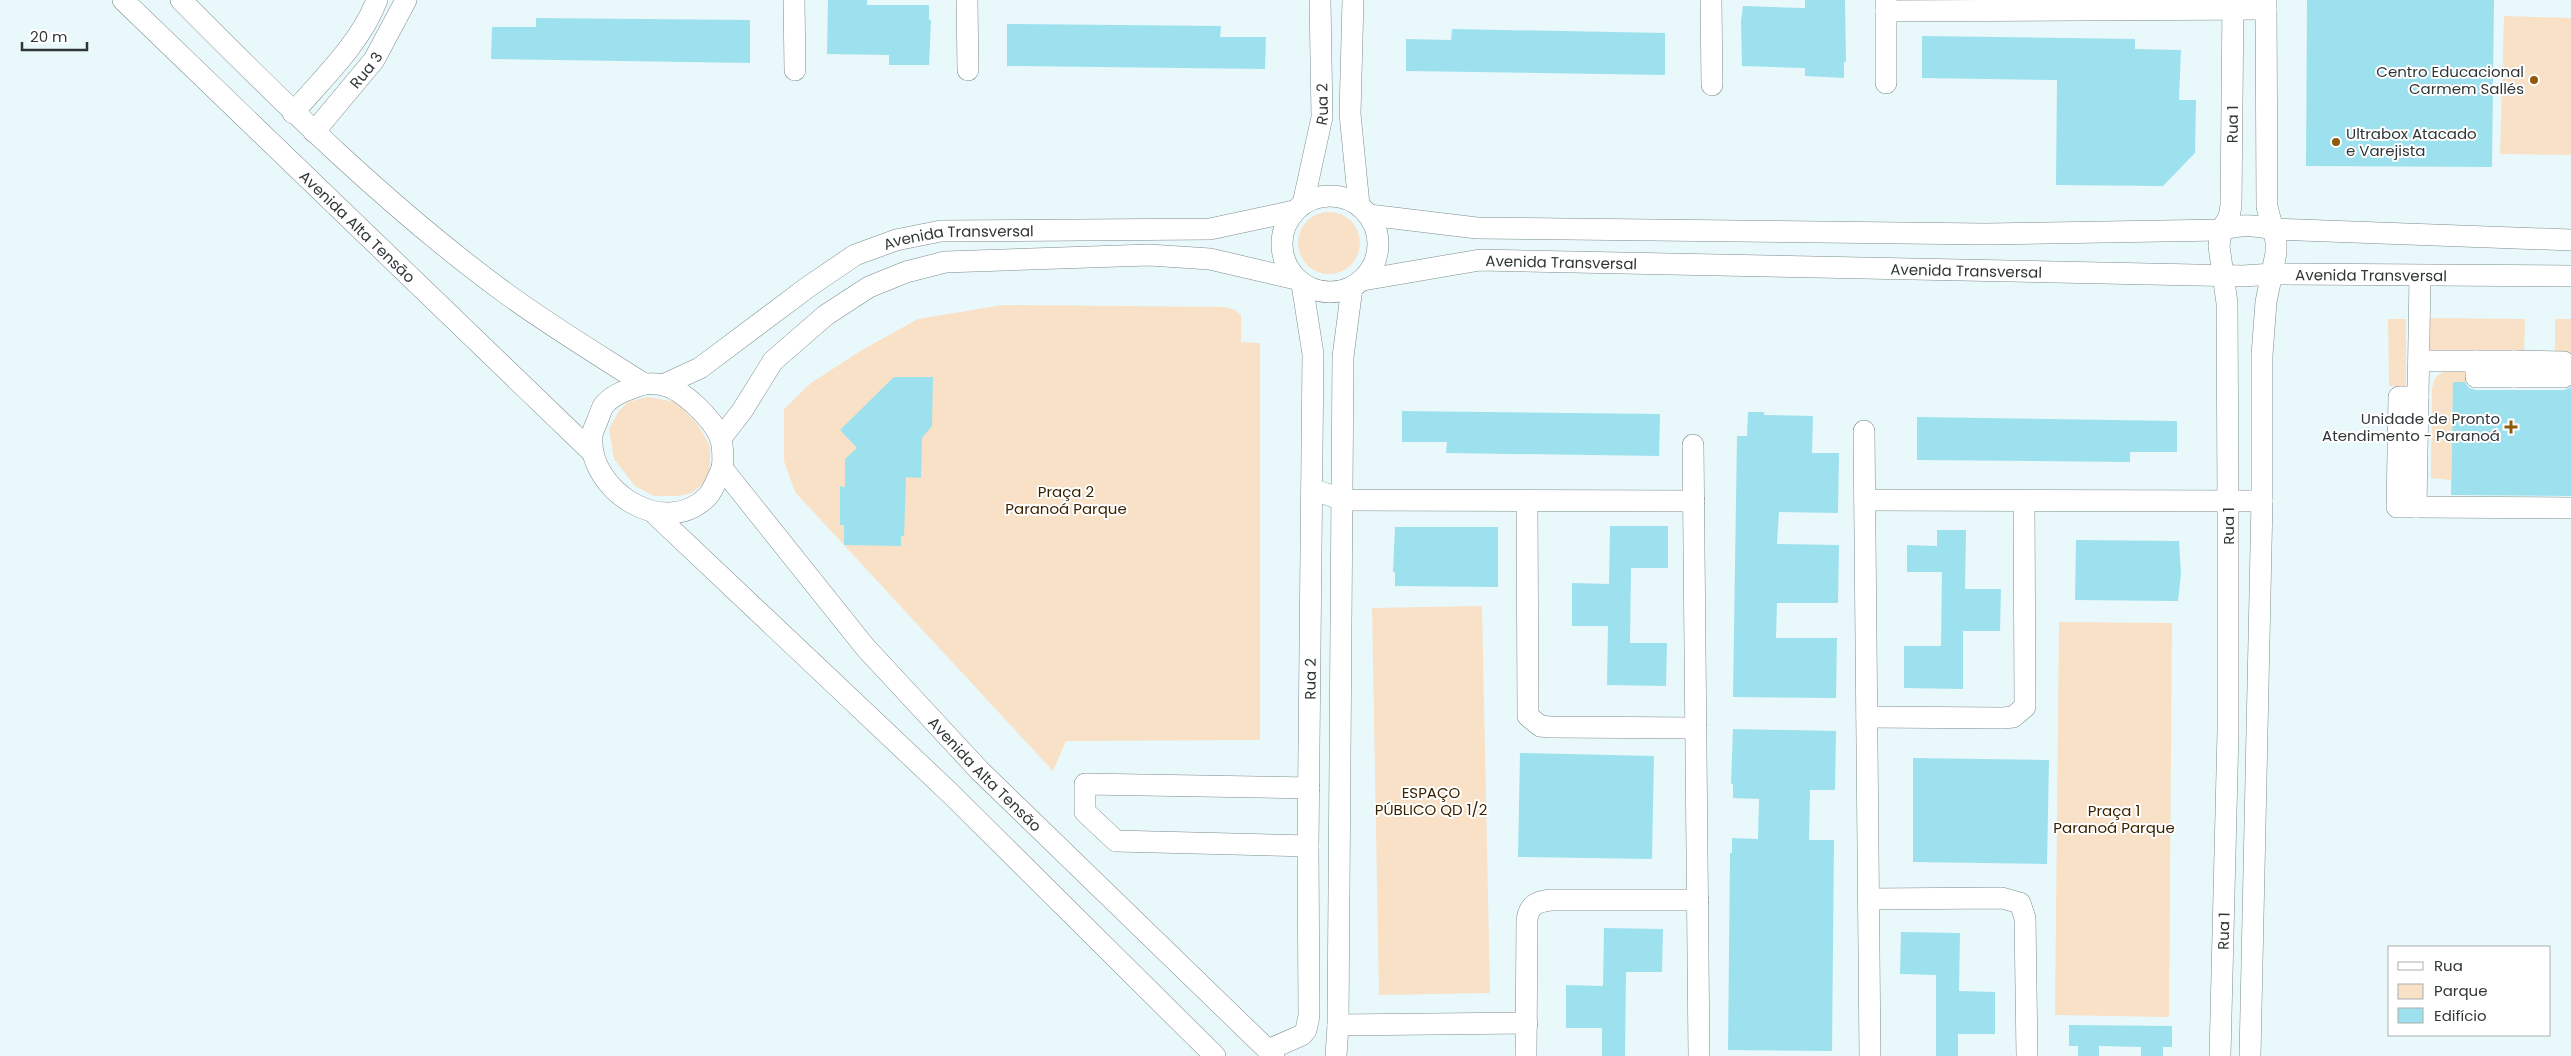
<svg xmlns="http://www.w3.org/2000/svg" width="2571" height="1056" font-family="Poppins,sans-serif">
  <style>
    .green { fill: #f8e1c6 }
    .building { fill: #9de1ee }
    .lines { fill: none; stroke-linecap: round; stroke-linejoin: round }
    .minor-casing { stroke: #7e8c8f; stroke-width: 22 }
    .minor { stroke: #fff; stroke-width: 21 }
    .poi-dot { fill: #8e5c09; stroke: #fff; stroke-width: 2 }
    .labels { text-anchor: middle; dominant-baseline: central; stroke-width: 4; stroke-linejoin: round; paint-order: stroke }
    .street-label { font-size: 15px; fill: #303637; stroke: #fff }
    .poi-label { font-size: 15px; fill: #303637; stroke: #fff; text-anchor: end }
    .park-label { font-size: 15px; fill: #3b2300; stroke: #fff }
  </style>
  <rect width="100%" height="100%" fill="#e9f8fb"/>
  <g class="green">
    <path d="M2504 16 2571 18V155L2500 154Z"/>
    <circle cx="1329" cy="243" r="31"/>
    <path d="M1003 305 1226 307 1235 310 1241 315V342L1260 343V740L1066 741 1053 771 795 492 784 461V409L811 383 862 350 918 319Z"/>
    <path d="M2429 318 2525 319 2524 355 2434 353 2429 349Z"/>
    <path d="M2388 319H2406V386H2389Z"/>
    <rect x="2555" y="319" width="16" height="35"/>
    <path d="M2444 371 2468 372V382H2453L2451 480 2431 478 2432 388 2435 378Z"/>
    <path d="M648 397 676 402 698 425 710 446V468L703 484 691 493 678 496H654L635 486 614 459 609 429 619 411 628 402Z"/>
    <path d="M1482 606 1490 993 1379 995 1372 608Z"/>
    <path d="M2059 622 2172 623 2169 1017 2055 1015Z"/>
  </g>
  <g class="building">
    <path d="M828 0H867V5H929V20H931L929 65H889V55L827 54Z"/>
    <path d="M1805 0H1845L1846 62H1844V78L1805 76V68L1742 66 1741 21 1743 6 1805 8Z"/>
    <path d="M2307 0H2494L2492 167 2306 166Z"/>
    <path d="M536 18 750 20V63L491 59 492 27H536Z"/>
    <path d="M1007 24 1221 26 1220 37H1266L1265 69 1007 66Z"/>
    <path d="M1452 29 1665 33V75L1406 71V39L1451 40Z"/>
    <path d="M1922 36 2135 39V49L2181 50 2179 100H2196L2195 153 2163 186 2056 185 2057 80 1922 78Z"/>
    <path d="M894 377H933L932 426 922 438 921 478 906 477 904 536H901V546L844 545V525H840V486L845 487V459L857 448 840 430Z"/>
    <path d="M2453 382H2465L2469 388 2476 390H2564L2571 387V496L2451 495Z"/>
    <path d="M1402 411 1660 414 1659 456 1446 453 1447 442H1402Z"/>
    <path d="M1748 412H1764V415L1813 416 1812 453H1839L1838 513 1779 512 1777 544 1839 545 1838 603H1777L1776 638H1837L1836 698 1733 697 1737 436H1747Z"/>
    <path d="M1917 417 2177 421V452H2130V462L1917 460Z"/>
    <path d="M1610 526H1668V568H1631L1630 643H1667L1666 686 1607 685 1608 626H1572V583L1609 584Z"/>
    <path d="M1395 527H1498V587L1395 586V572H1393Z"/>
    <path d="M1937 530H1966L1965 589H2001L2000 631H1963V689L1904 688V646H1941L1942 572H1907V545L1937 546Z"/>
    <path d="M2076 540 2179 541 2181 574 2178 601 2075 600Z"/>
    <path d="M1733 729 1836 731 1835 790H1810L1809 840H1834L1832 1051 1728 1050 1730 853H1732V838L1758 839 1759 799 1733 798V784H1731Z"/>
    <path d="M1520 753 1654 756 1652 859 1518 857Z"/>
    <path d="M1913 758 2049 760 2047 864 1913 862Z"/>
    <path d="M1604 928 1663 929 1662 972H1626L1625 1056H1602V1028H1566V985L1603 986Z"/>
    <path d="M1901 932 1960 933 1959 991 1995 992V1034H1958V1056H1936V975L1900 974Z"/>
    <path d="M2069 1025 2172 1026V1047H2163V1056H2141V1047L2099 1046V1056H2078V1046H2069Z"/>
  </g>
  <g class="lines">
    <defs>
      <g id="minor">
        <path id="s1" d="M123 0 593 453"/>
        <path d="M181 0C283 103 387 206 504 292 549 325 597 354 644 384"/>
        <path d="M794 0 795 70"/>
        <path d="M967 0 968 70"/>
        <path d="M1353 0 1350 114 1359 205"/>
        <path d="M1711 0 1712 85"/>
        <path d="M1886 0V83"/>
        <path d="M1886 11 2266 9"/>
        <path d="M293 113C323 78 360 44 377 0"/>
        <path id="s2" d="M314 132 374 60 406 0"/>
        <circle cx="1330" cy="244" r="48"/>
        <path id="s3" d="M1303 204 1322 117 1320 0"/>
        <path d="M1369 215 1477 228 1985 234 2221 230C2240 224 2254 225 2273 229L2571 240"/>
        <path id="s4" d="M1363 280 1480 260 2243 276 2273 274 2571 276"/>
        <path d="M2419 361H2476"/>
        <rect x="2476" y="361" width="38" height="16"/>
        <path d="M2514 361 2564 362"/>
        <path d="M2514 377H2564"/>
        <path d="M644 384C650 384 657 383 663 385 682 389 713 419 720 437 723 444 724 464 721 471 717 479 713 491 707 497 663 540 588 489 592 437 592 431 596 425 598 419 600 415 601 409 604 405 614 393 630 389 644 384Z"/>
        <path id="s5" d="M663 385 700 368 808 287 855 255 896 240 941 231 1210 229 1294 211"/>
        <path d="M2399 397H2418L2416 507H2397Z"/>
        <path d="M2418 397 2420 276"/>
        <path d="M1864 431 1870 1056"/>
        <path d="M721 438 742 411 773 361 826 315 869 287 906 272 945 262 1149 255 1210 259 1296 279"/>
        <path d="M1693 445 1699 1056"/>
        <path id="s6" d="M722 468 865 647 979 770 1274 1056"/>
        <path d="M1312 489 1343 500 1694 501"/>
        <path d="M1865 500 2262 501"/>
        <path d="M1527 501 1528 716 1540 726 1550 727 1696 728"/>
        <path d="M2416 507 2571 508"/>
        <path d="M656 515 950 793 1215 1056"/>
        <path d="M1867 717 2003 718 2013 717 2025 707 2024 501"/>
        <path d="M1308 846 1116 841 1085 812V784L1309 788"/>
        <path d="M1869 899 2002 898 2020 903 2025 918 2027 1056"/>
        <path d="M1338 1025 1527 1023"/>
        <path id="s7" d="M1268 1050 1302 1035 1306 1030 1309 1016 1308 846 1313 354 1302 284"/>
        <path d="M1336 1056 1338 1025 1343 357 1352 287"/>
        <path d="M1526 1056 1527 920C1529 905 1536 902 1550 900H1698"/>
        <path id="s8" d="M2220 1056 2228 731V502L2227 303 2219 246 2221 230 2229 217 2231 206 2233 0"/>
        <path d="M2250 1056 2262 501V355L2266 302 2276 253V241L2267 207 2266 0"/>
      </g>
    </defs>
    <use href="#minor" class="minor-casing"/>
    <use href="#minor" class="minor"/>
  </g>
  <g class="poi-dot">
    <circle cx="2534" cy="80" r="5"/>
    <circle cx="2336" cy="142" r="5"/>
    <path d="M2508.5 419.5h5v5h5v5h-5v5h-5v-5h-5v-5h5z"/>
  </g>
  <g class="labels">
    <g class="street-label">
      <text stroke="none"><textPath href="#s2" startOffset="81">Rua 3</textPath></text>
      <text stroke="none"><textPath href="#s3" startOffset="102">Rua 2</textPath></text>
      <text stroke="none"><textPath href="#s8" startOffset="935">Rua 1</textPath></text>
      <text stroke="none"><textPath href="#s1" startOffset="326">Avenida Alta Tensāo</textPath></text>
      <text stroke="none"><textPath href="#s5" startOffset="339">Avenida Transversal</textPath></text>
      <text stroke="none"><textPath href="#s4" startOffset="200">Avenida Transversal</textPath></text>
      <text stroke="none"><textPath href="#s4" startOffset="605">Avenida Transversal</textPath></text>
      <text stroke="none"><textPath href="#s4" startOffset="1010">Avenida Transversal</textPath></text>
      <text transform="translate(2228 526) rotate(-90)">Rua 1</text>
      <text stroke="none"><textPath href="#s7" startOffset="395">Rua 2</textPath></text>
      <text stroke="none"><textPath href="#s6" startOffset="404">Avenida Alta Tensão</textPath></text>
      <text stroke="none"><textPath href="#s8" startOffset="125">Rua 1</textPath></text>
    </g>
    <g class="poi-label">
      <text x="2524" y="71">Centro Educacional<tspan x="2524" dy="17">Carmem Sallés</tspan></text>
      <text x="2346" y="133" text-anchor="start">Ultrabox Atacado<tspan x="2346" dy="17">e Varejista</tspan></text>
      <text x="2500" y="418">Unidade de Pronto<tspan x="2500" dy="17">Atendimento - Paranoá</tspan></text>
    </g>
    <g class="park-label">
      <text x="1066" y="491">Praça 2<tspan x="1066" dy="17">Paranoá Parque</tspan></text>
      <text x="1431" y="792">ESPAÇO<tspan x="1431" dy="17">PÚBLICO QD 1/2</tspan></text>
      <text x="2114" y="810">Praça 1<tspan x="2114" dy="17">Paranoá Parque</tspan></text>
    </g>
  </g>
  <rect x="2388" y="946" width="162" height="90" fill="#ffffff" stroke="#acafaf"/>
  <rect x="2398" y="962" width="25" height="8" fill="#ffffff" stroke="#acafaf"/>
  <text x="2434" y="971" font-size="15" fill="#303637">Rua</text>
  <rect x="2398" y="984" width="25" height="15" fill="#f8e1c6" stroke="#acafaf"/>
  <text x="2434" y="996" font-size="15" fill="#303637">Parque</text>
  <rect x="2398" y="1008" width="25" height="15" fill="#9de1ee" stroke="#acafaf"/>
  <text x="2434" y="1021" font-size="15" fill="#303637">Edifício</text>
  <path d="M22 42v8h65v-8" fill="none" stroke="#303637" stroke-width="2.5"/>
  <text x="30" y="42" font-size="15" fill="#303637" stroke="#ffffff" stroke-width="4" paint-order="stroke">20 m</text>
</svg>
